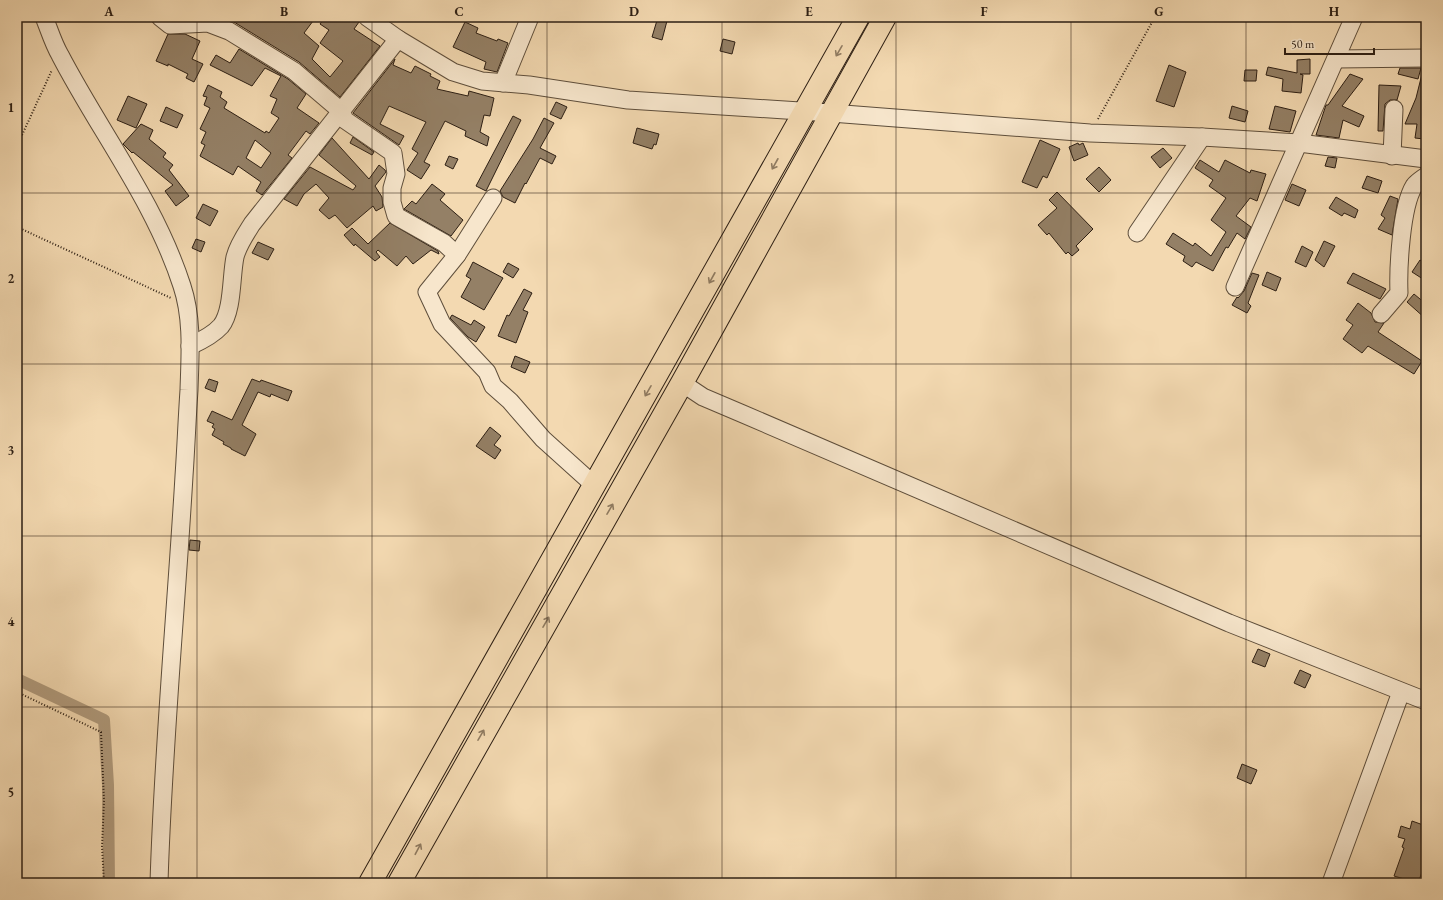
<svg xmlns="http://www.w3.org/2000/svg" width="1443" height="900" font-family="'EB Garamond',serif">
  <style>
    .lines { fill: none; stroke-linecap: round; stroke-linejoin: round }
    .canal { stroke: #b09a7c; stroke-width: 12 }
    .building { fill: #948066; stroke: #2d1f14; fill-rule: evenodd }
    .minor-casing { stroke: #5e4e3b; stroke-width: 19 }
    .major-casing { stroke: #2d1f14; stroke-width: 24 }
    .path { stroke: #2d1f14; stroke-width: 2; stroke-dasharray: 1 2; stroke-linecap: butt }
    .minor { stroke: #f7e6cc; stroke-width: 17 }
    .major { stroke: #f3d9b1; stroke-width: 22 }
    .oneway { stroke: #907c62 }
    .grid { fill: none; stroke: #2d1f14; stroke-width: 1; stroke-opacity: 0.55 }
    .neatline { fill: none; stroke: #2d1f14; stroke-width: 1.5 }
    .grid-label { font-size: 13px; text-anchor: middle; font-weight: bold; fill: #2d1f14 }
  </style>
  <rect width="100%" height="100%" fill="#f3d9b1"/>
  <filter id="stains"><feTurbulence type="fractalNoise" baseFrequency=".005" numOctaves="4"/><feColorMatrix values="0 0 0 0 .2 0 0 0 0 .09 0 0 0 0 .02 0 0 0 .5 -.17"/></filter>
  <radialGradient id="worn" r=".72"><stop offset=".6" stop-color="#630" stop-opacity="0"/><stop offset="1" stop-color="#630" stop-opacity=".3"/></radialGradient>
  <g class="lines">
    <path class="canal" d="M17 679 104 720 108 785 109 883"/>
  </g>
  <g class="building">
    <path d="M220 17H316L304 33 319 46 312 59 330 77 343 61 320 43 329 30 320 24 325 17H353L359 22 354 29 380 46 340 97 299 62 234 22Z"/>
    <path d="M658 17H668L662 40 652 37Z"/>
    <path d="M465 22 478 28 476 33 497 41 498 39 508 43 497 72 484 69 486 62 453 47Z"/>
    <path d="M168 34H185L200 41 192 59 203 64 194 82 186 78 188 74 168 64V66L156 61Z"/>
    <path d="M723 39 735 42 732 54 720 51Z"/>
    <path d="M239 49 288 79 306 94 297 108 319 123 310 134 306 131 288 155 292 158 262 195 256 191 261 182 238 166 233 175 200 156 205 145 201 143 206 132 200 129 210 108 204 105 207 97 203 96 208 85 222 92 220 97 227 102 224 108 265 133 266 131 269 133 279 118 271 113 277 99 270 96 281 76 265 68 252 86 210 65 216 55 230 63ZM255 140 271 153 261 168 246 158Z"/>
    <path d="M395 59 393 65 411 73 415 66 431 74 430 76 440 81 437 89 468 96 469 91 494 98 490 116 484 115 480 132 489 137 487 146 465 136 466 131 445 121 424 162 430 165 421 179 407 170 418 153 412 149 426 122 389 106 380 124 404 136 399 145 353 113Z"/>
    <path d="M1310 59V74H1300L1303 75 1301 93 1282 91 1283 79 1266 75 1268 67 1297 73V60Z"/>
    <path d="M1169 65 1186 72 1174 107 1156 101Z"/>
    <path d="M1400 68H1421L1418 79 1398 74Z"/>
    <path d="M1245 70H1257L1256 81H1244Z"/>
    <path d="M1350 74 1363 79 1342 106 1364 116 1359 127 1343 120 1339 138 1316 135 1326 105H1328Z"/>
    <path d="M1422 74H1426L1424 139 1415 138 1417 124H1405L1416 98Z"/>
    <path d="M1379 85 1401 86 1397 100H1390L1385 104 1383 131H1378Z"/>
    <path d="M128 96 147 104 136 128 117 120Z"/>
    <path d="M556 102 567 107 561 119 550 114Z"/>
    <path d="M1232 106 1248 111 1245 122 1229 118Z"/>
    <path d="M1275 106 1296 111 1290 132 1269 129Z"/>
    <path d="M166 107 183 115 177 128 160 121Z"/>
    <path d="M513 116 521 120 486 191 476 186Z"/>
    <path d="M544 118 554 123 540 148 556 156 552 164 540 158 526 184 525 183 515 203 503 197 500 191 533 139Z"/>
    <path d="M141 124 153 130 149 139 166 153 163 157 173 165 169 170 189 196 176 206 165 191 173 185 133 152 132 153 123 144Z"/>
    <path d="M637 128 659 134 656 145 654 144 652 149 633 143Z"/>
    <path d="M353 137 374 152 372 155 350 143Z"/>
    <path d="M332 138 369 179 379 165 385 170 386 172 375 186 382 197 383 207 376 211 373 206 347 228 335 215 329 219 319 210 329 198 316 184 304 194 297 206 284 199 310 167 353 190 356 186 319 155Z"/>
    <path d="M1040 140 1060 149 1047 178 1043 176 1037 188 1022 182Z"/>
    <path d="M1078 143 1079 145 1083 143 1088 155 1074 161 1069 147Z"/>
    <path d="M1163 148 1172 158 1160 168 1151 157Z"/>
    <path d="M449 156 458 159 453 169 445 165Z"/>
    <path d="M1328 157 1337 158 1335 168 1325 166Z"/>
    <path d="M1200 160 1219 172 1225 160 1250 173 1251 170 1266 174 1257 201 1250 198 1236 216 1251 227 1245 239 1237 233 1228 248 1226 247 1213 271 1196 262 1192 267 1183 261 1185 256 1166 244 1173 233 1193 246 1195 243 1211 256 1226 232 1211 220 1226 198 1209 186 1213 180 1195 168Z"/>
    <path d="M1099 167 1111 180 1099 192 1086 179Z"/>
    <path d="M1367 176 1382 181 1378 193 1362 188Z"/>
    <path d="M432 184 445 194 440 200 463 220 451 236 404 209 412 201 416 204Z"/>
    <path d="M1292 184 1306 190 1299 206 1285 200Z"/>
    <path d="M1057 192 1093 229 1076 246 1079 250 1072 256 1068 252 1066 254 1049 233 1047 235 1038 225 1057 208 1049 200Z"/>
    <path d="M1390 196 1398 199 1392 235 1378 229 1385 218 1381 215Z"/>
    <path d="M1336 197 1358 210 1355 218 1344 213 1342 216 1329 208Z"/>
    <path d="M203 204 218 211 210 226 196 218Z"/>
    <path d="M390 223 438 251 439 254 431 250 413 264 406 256 397 266 378 250 376 252 380 257 375 261 355 244 354 246 344 235 352 228 368 244Z"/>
    <path d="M196 239 205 242 201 252 192 248Z"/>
    <path d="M1324 241 1335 246 1324 267 1315 260Z"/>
    <path d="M258 242 274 249 268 260 252 253Z"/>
    <path d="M1302 246 1313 252 1306 267 1295 262Z"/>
    <path d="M1420 260 1426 264V281L1412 272Z"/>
    <path d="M473 262 503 278 484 310 461 297 471 279 466 276Z"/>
    <path d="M508 263 519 269 513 278 503 272Z"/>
    <path d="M1267 272 1281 278 1276 291 1262 285Z"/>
    <path d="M1252 273 1259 275 1248 303 1251 306 1247 313 1232 305 1237 297 1238 298 1244 291Z"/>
    <path d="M1353 273 1386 289 1380 299 1347 283Z"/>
    <path d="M524 289 532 293 523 310 528 312 516 343 498 336 507 315 509 316Z"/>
    <path d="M1414 294 1426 304V319L1407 302Z"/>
    <path d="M1358 303 1371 313 1375 322 1384 323 1378 332 1422 361 1414 374 1368 346 1362 353 1343 339 1353 325 1346 320Z"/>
    <path d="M452 315 471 325 474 320 485 327 476 342 468 337 450 318Z"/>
    <path d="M515 356 530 362 525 373 511 367Z"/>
    <path d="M209 379 218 382 215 392 205 388Z"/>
    <path d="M252 379 260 382 261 380 292 391 288 401 271 394 270 397 258 392 242 425 256 434 245 456 231 449V448L223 444 224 442 212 435 215 429 212 427 214 424 207 421 212 411 232 420Z"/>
    <path d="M490 427 501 436 494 445 501 450 495 459 476 446Z"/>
    <path d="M190 540 200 541 199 551 189 550Z"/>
    <path d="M1258 649 1270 654 1265 667 1252 662Z"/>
    <path d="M1300 670 1311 675 1305 688 1294 683Z"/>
    <path d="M1242 764 1257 770 1251 784 1237 778Z"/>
    <path d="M1412 821 1426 826V861L1418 883 1394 876 1404 848 1402 847 1405 839 1398 837 1401 826 1410 829Z"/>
  </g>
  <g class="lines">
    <defs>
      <g id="minor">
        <path d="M44 17C49 29 53 43 60 55 100 132 155 202 182 286 193 319 190 356 189 390 187 419 186 447 184 476 176 612 163 747 159 883"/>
        <path d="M160 17 170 25 208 23 229 31 294 71 341 111 345 120 393 153 396 174 392 188V202L396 216 444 243 457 255 427 292 442 324 487 372 493 386 510 401 543 439 594 485"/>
        <path d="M367 17 398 39 453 72 482 81 529 85 628 100 831 113 1090 133 1202 137 1299 143 1426 159"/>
        <path d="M1336 59 1426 58"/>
        <path d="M503 83 530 17"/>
        <path d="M1392 156 1394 109"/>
        <path d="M1137 233 1202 137"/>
        <path d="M457 255 493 198"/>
        <path d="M1235 287 1354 17"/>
        <path d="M1381 314 1399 293C1398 269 1401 207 1414 186 1417 182 1422 179 1426 176"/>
        <path d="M190 346C201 341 213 335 221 326 233 311 231 276 235 257 238 245 245 235 252 224L398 39"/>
        <path d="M682 383 703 397 743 414 1229 623 1426 701"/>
        <path d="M1331 883 1401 692"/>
      </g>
      <g id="major">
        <path d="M370 883 858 17"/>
        <path d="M399 883 682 383 885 17"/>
      </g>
    </defs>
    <use href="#minor" class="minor-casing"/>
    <use href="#major" class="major-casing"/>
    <g class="path">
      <path d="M1098 119 1155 17"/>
      <path d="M17 146 52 70"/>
      <path d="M17 227 171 298"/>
      <path d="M17 692 101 732 104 800 102 846 104 883"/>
    </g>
    <use href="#minor" class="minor"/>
    <use href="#major" class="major"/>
  </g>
  <defs><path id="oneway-shaft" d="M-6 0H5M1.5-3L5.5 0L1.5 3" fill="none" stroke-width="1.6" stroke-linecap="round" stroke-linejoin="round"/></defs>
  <g class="oneway">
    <use href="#oneway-shaft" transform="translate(839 51) rotate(120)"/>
    <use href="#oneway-shaft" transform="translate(775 164) rotate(119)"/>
    <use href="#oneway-shaft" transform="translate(712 278) rotate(119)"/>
    <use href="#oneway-shaft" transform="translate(648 391) rotate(120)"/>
    <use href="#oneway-shaft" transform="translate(610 509) rotate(-60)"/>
    <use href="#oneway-shaft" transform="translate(546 622) rotate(-60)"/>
    <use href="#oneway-shaft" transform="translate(481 735) rotate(-60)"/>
    <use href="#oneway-shaft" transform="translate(418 849) rotate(-62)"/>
  </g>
  <path class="grid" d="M197 17V883M372 17V883M547 17V883M722 17V883M896 17V883M1071 17V883M1246 17V883M17 193H1426M17 364H1426M17 536H1426M17 707H1426"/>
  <rect width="1443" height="900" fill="none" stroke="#f3d9b1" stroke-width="44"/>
  <path d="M1285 48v6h89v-6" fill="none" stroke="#2d1f14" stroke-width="2"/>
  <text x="1291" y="48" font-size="12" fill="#2d1f14" stroke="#f7e6cc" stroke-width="3" paint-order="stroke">50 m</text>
  <rect x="22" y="22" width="1399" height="856" class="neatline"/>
  <g class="grid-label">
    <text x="109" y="16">A</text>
    <text x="284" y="16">B</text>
    <text x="459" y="16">C</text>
    <text x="634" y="16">D</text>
    <text x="809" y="16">E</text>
    <text x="984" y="16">F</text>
    <text x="1159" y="16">G</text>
    <text x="1334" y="16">H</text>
    <text x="11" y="112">1</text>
    <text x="11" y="283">2</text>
    <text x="11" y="455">3</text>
    <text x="11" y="626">4</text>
    <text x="11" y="797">5</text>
  </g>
  <rect width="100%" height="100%" filter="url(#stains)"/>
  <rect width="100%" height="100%" fill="url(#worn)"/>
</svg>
